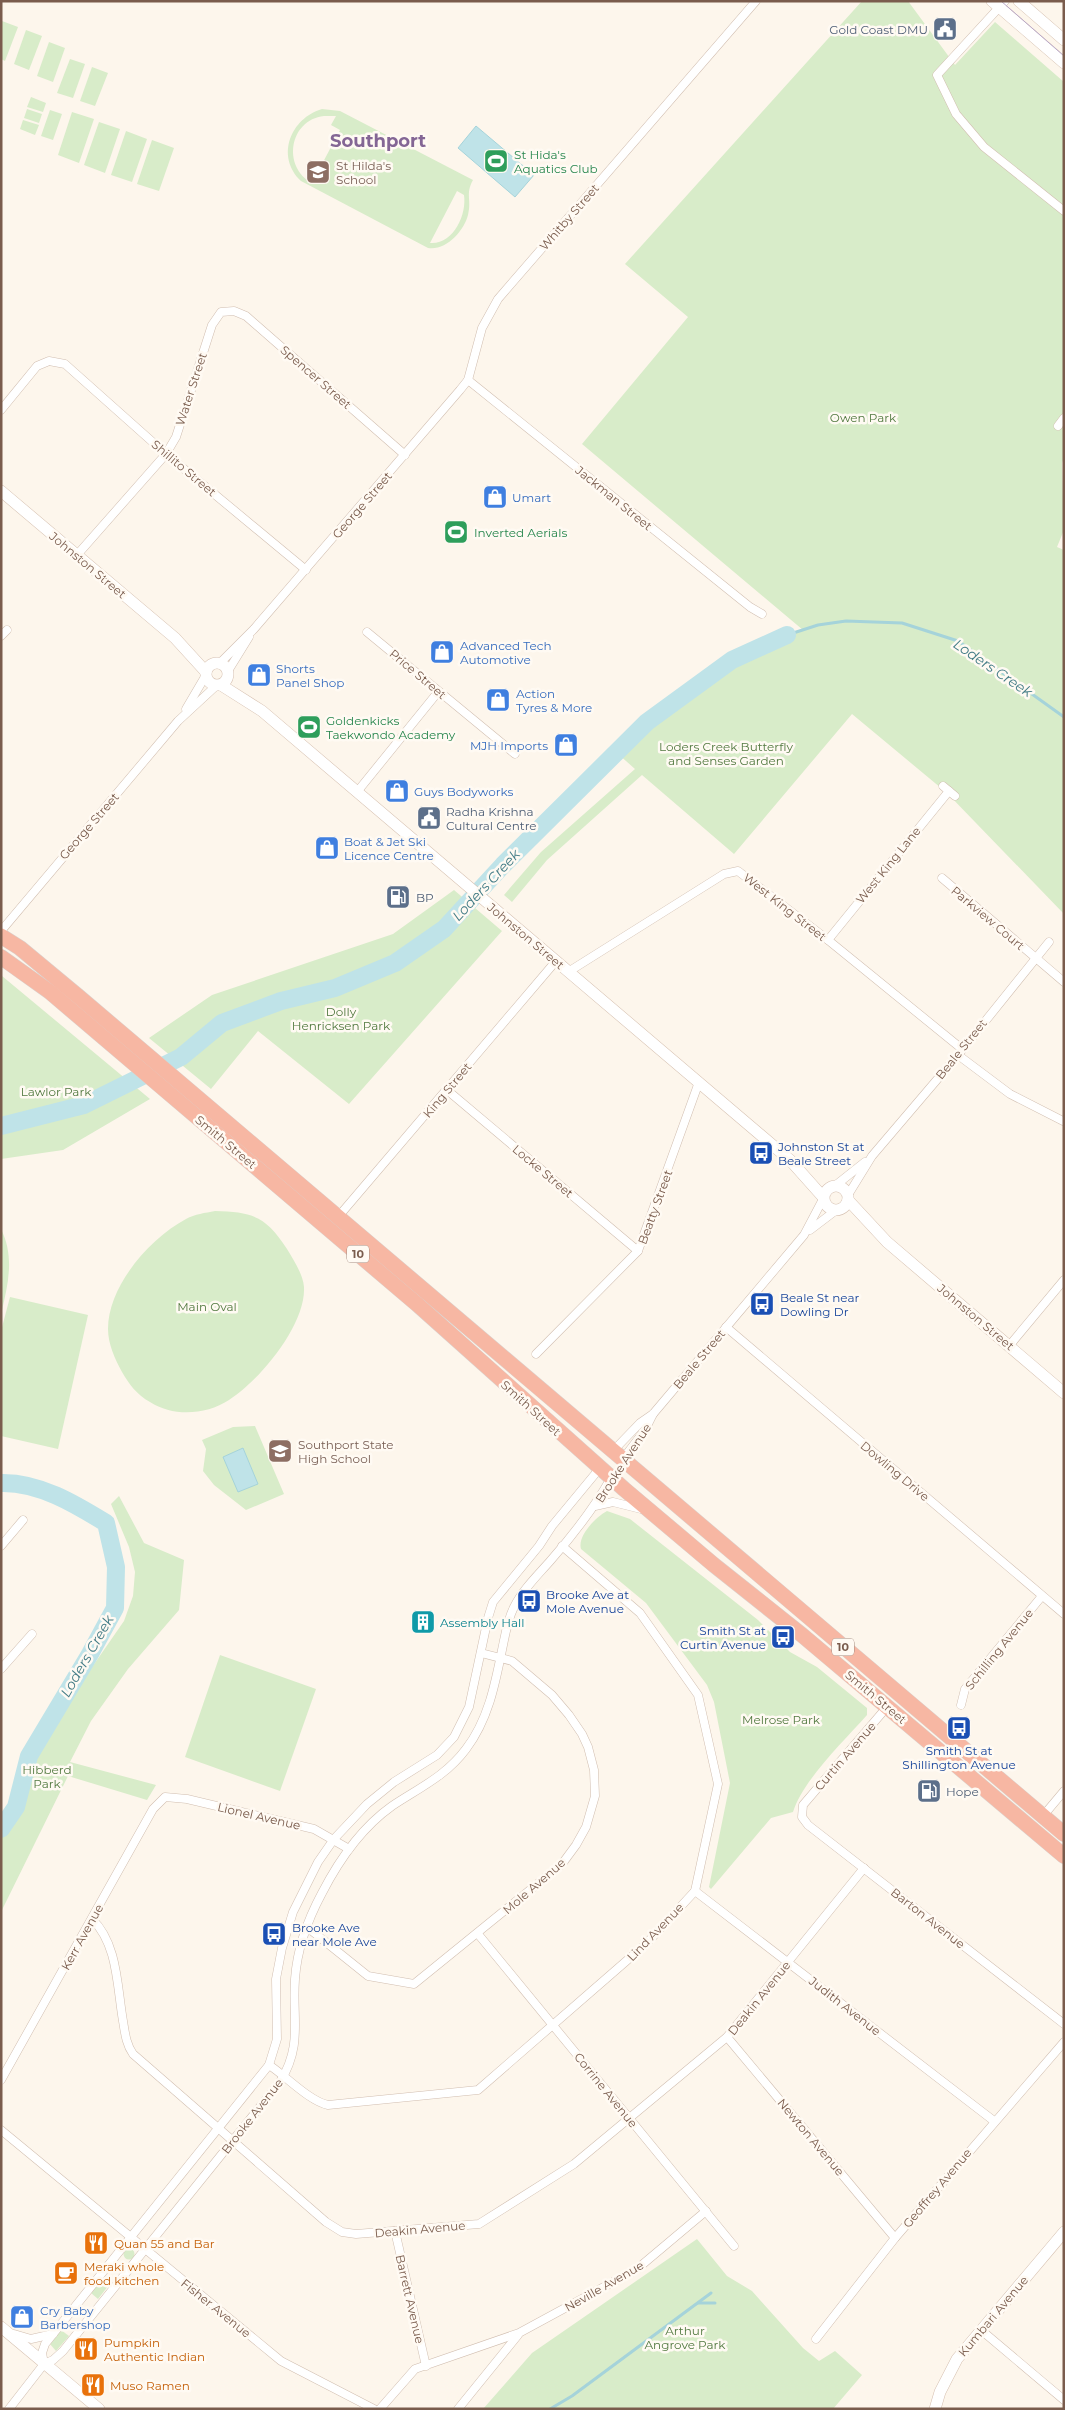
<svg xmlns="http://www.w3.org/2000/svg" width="1065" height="2410" font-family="Montserrat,sans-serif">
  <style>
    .green { fill: #d8ecc9; fill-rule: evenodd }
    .water { fill: #bfe3e8; stroke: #a5d3da }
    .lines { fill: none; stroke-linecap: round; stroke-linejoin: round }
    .stream { stroke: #a5d3da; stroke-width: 3 }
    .river { stroke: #bfe3e8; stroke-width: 18 }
    .street-casing { stroke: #d1beb0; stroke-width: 9 }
    .secondary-casing { stroke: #d6c0b0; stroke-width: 12 }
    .highway-casing { stroke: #dad1cd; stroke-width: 16 }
    .street { stroke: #fff; stroke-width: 8 }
    .secondary { stroke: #fff; stroke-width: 11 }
    .highway { stroke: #f7b7a3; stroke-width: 15 }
    .tram { stroke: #b9a8c9; stroke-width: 1 }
    .labels { text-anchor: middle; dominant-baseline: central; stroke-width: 5; stroke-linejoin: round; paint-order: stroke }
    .shield { fill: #fffaf3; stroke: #a28b7f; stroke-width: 1 }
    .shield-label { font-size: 11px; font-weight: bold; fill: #7a5c4d }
    .service-label { font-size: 12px; fill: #4e5e75; stroke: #fffaf3; text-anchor: start }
    .leisure-label { font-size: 12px; fill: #27864d; stroke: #fffaf3; text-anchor: start }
    .education-label { font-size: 12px; fill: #785e54; stroke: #fffaf3; text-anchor: start }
    .street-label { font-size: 12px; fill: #7a5c4d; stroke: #fffaf3 }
    .park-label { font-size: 12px; fill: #537a41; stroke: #fffaf3 }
    .shop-label { font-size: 12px; fill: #366cbe; stroke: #fffaf3; text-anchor: start }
    .transit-label { font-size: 12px; fill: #164399; stroke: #fffaf3; text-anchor: start }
    .culture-label { font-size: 12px; fill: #0d838f; stroke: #fffaf3; text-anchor: start }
    .food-label { font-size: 12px; fill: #c56008; stroke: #fffaf3; text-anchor: start }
    .water-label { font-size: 14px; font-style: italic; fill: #437c86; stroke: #fffaf3 }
    .district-label { font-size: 18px; font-weight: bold; fill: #846695; stroke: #fffaf3 }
  </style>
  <rect width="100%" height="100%" fill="#fdf6ec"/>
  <g class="green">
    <path d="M862 1H908L955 65 995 22 1064 82V457L1062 463 1064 530 1057 547 1064 550V914L947 793 852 714 734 854 642 775 547 860 512 902 504 895 541 852 635 769 617 753C668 700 732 652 803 630L582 444 688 317 625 264Z"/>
    <path d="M2 21 18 27 5 61 1 59Z"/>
    <path d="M26 30 42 36 29 70 14 64Z"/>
    <path d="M49 42 65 48 53 82 37 76Z"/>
    <path d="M70 59 85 64 73 98 57 93Z"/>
    <path d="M92 67 108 73 95 106 80 101Z"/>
    <path d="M31 97 46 103 43 112 27 107Z"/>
    <path d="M27 109 42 114 39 123 24 118Z"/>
    <path d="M322 109 340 111 473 180C465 194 472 200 468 215 464 231 446 251 428 248L301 181C275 156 291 118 322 109ZM324 116H336L331 125 340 130 312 183C282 167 289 120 324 116ZM457 191 464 195C467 215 453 245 430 243Z"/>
    <path d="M50 110 62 114 53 140 41 136Z"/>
    <path d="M72 112 94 119 79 163 58 155Z"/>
    <path d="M23 120 39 125 35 135 20 129Z"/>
    <path d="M99 122 120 129 105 173 84 165Z"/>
    <path d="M126 131 147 139 132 182 111 175Z"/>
    <path d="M152 140 174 148 159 191 137 184Z"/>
    <path d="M454 890 502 931 349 1104 258 1031 211 1089 149 1038 212 995 393 934Z"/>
    <path d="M1 975 2 976 150 1099 63 1150 1 1159Z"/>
    <path d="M215 1211C252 1212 266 1216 287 1249 293 1259 303 1274 304 1287 306 1325 259 1381 229 1400 206 1415 173 1417 150 1402 137 1395 129 1384 122 1372 115 1359 108 1344 108 1329 108 1286 150 1238 186 1219 195 1214 205 1213 215 1211Z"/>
    <path d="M1 1229C15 1257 8 1285 1 1314Z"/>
    <path d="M10 1297 88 1315 58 1449 1 1436V1331Z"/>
    <path d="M255 1426 284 1494 246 1510 214 1485 203 1471 206 1449 202 1440 233 1427Z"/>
    <path d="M119 1496 144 1543 184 1560 179 1610 128 1669 91 1721 70 1762 156 1785 147 1800 68 1776 1 1912V1839L19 1811 33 1759 72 1696 124 1621 133 1596 135 1572 129 1547 111 1504Z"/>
    <path d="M607 1511 630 1519 758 1620 790 1652 817 1667 867 1708V1715C844 1741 803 1780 793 1812L771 1818 711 1889 709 1887 730 1783 714 1702 707 1685 646 1603 581 1549C577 1536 596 1517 607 1511Z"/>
    <path d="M220 1655 316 1689 280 1791 185 1757Z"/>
    <path d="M697 2239 727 2276 752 2291 803 2348 819 2361 835 2351 862 2375 833 2409H483L532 2353Z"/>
    <circle cx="129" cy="2254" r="5.5"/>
    <path d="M102 2279 109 2285 98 2299 91 2293Z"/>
    <path d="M61 2330 69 2336 56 2351 50 2344Z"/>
  </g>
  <g class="water">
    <path d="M476 126 534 175 515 197 458 148Z"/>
    <path d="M243 1448 258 1484 238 1492 223 1457Z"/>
  </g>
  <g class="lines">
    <g class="stream">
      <path d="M787 635 818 625 846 621 902 623 958 641 1064 717"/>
      <path d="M698 2303H715"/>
      <path d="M550 2409 572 2396 711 2293"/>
    </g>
    <g class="river">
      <path d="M1 1126 84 1105 181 1057 222 1023 281 1001 335 988 395 963 444 929 503 865 647 722 732 660 787 635"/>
      <path d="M1 1483C39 1482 75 1504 106 1523L116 1567 115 1608 90 1654 29 1756 16 1807 1 1829"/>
    </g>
    <defs>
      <g id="street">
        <path d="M1005 1 937 75 956 114 984 147 1064 211"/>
        <path d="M468 380 750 607 762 614"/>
        <path d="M1 410 37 366 49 361 65 364 166 454 306 570"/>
        <path d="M1058 426 1064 418"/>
        <path d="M77 555 166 454 176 437 212 325 221 312 234 311 246 316 405 455"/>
        <path d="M367 632 515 754"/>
        <path d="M1 636 7 630"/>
        <path d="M220 663 254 629 460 390 468 380 482 328 498 299 756 1"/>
        <path d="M228 671 249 637"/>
        <path d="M186 709 206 675"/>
        <path d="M943 786 955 796"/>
        <path d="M357 792 438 692"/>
        <path d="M942 878 1064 982"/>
        <path d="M1 931 178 721 217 685"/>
        <path d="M828 940 949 791"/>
        <path d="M568 972 724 874 738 871 828 940 962 1049"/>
        <path d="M958 1055 1010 1094 1063 1121"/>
        <path d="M447 1090 638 1251"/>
        <path d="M836 1185 865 1162"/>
        <path d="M848 1195 872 1156 958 1055 1049 942"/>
        <path d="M338 1217 556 961"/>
        <path d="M810 1230 835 1211"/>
        <path d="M726 1327 1064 1614"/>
        <path d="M1009 1346 1064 1280"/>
        <path d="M536 1354 638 1251 699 1082"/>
        <path d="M613 1451 640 1423 653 1414 804 1235 823 1199"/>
        <path d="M623 1459 645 1430 653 1414"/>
        <path d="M595 1506 613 1502 641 1509"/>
        <path d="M1 1546 23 1520"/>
        <path d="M1 1669 32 1634"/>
        <path d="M961 1705 965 1689 1042 1596"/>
        <path d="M887 1707 803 1805 802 1817 808 1825 1064 2024"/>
        <path d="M1043 1816 1064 1791"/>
        <path d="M695 1891 994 2121"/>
        <path d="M92 1919C118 1944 117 1987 123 2021 125 2033 126 2044 133 2054L326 2222 342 2232 356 2234 479 2224 574 2164 727 2037 864 1868"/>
        <path d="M307 1927 368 1976 414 1984 562 1864 576 1845 586 1827 595 1796 594 1770 588 1747 582 1734 569 1715 552 1695 512 1661 481 1653"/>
        <path d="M478 1934 734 2246"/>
        <path d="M727 2037 895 2238"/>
        <path d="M269 2065C286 2076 309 2101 328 2105L478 2090 647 1943 695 1891 718 1784 698 1695 640 1613 562 1546"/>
        <path d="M1 2080 153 1809 165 1797 187 1799 314 1829 349 1849"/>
        <path d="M1 2130 281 2361 374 2409"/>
        <path d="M395 2231 426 2366"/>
        <path d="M981 2330 1064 2400"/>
        <path d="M14 2334 31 2339 53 2334"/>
        <path d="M816 2339 895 2238 1064 2042"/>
        <path d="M44 2364 42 2353 45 2344 269 2065 277 2039 276 1979 282 1948 293 1912 318 1862 334 1839 367 1804 394 1782 437 1755 454 1737 469 1707 488 1618 493 1602 539 1546 552 1526 600 1468"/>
        <path d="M44 2364 53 2360 63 2351 280 2082C303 2045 292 2019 295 1979 297 1950 308 1919 322 1893 339 1860 361 1828 392 1806 419 1788 446 1776 466 1749 488 1720 495 1685 502 1650 505 1636 507 1621 514 1607 523 1589 538 1575 551 1560 574 1534 594 1508 611 1478"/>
        <path d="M9 2409 44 2364"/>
        <path d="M380 2409 415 2369 519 2333 637 2269 706 2211"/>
        <path d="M458 2409 518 2335"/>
      </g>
      <g id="secondary">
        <path d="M992 1 1064 63"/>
        <path d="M1019 1 1064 40"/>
        <path d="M1 491 175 638 206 672"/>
        <circle cx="217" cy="674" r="11"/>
        <path d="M221 685 262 711 790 1160 823 1197"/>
        <circle cx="836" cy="1198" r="12"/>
        <path d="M848 1200 887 1242 1064 1393"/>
        <path d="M1 2327 99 2409"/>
        <path d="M935 2409 940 2392 957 2359 1064 2232"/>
      </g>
      <g id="highway">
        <path d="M1 936 20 948 79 997 1064 1834"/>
        <path d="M1 957 50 992 164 1089 418 1305 624 1489 714 1565 802 1635 1064 1856"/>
      </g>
    </defs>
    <use href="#street" class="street-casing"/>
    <use href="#secondary" class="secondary-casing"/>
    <use href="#highway" class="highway-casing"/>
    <use href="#street" class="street"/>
    <use href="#secondary" class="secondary"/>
    <use href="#highway" class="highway"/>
    <path class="tram" d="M1001 1 1064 56"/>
  </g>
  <defs>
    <symbol id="civic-square" viewBox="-11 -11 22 22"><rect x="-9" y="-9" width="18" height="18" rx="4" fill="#5c6f8a" stroke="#fffaf3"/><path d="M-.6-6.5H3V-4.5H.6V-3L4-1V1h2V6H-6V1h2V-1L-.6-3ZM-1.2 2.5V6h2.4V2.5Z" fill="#fff"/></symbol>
    <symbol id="stadium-square" viewBox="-11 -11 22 22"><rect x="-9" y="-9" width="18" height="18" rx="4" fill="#2e9e5b" stroke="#fffaf3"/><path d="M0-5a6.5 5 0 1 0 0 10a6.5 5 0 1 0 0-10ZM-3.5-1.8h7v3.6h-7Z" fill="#fff"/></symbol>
    <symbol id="school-square" viewBox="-11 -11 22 22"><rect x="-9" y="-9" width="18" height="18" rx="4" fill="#8d6e63" stroke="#fffaf3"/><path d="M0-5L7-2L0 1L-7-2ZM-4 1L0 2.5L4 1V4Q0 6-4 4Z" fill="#fff"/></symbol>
    <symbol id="shop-square" viewBox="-11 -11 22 22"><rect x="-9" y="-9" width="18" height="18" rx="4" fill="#3f7fe0" stroke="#fffaf3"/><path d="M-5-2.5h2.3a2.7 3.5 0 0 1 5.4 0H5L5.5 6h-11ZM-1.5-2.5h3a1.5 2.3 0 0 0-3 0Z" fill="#fff"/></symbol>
    <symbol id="fuel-square" viewBox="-11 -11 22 22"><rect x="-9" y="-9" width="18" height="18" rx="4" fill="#5c6f8a" stroke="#fffaf3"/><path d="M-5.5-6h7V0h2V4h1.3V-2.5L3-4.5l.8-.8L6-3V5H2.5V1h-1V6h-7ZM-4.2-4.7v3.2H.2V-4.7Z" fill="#fff"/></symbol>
    <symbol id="bus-square" viewBox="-11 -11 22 22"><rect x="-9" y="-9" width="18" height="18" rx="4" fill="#1a4fb4" stroke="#fffaf3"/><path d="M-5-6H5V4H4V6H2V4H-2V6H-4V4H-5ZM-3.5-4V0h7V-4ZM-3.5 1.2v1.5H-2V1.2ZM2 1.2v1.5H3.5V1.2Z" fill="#fff"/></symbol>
    <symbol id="building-square" viewBox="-11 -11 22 22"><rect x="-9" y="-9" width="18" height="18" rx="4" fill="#0f9aa8" stroke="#fffaf3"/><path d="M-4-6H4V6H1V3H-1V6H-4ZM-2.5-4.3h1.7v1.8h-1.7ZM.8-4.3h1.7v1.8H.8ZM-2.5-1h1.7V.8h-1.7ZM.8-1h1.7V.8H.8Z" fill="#fff"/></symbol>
    <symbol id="restaurant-square" viewBox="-11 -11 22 22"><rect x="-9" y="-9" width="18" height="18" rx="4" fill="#e8710a" stroke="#fffaf3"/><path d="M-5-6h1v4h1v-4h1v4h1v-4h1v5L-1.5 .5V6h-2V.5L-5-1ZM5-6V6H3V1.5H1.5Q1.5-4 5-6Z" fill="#fff"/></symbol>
    <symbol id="cafe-square" viewBox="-11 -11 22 22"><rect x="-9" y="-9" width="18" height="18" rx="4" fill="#e8710a" stroke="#fffaf3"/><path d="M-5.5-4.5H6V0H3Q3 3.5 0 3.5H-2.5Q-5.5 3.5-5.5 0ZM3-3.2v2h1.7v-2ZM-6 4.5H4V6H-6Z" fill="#fff"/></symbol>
  </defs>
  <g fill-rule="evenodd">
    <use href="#civic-square" x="931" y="15" width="28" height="28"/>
    <use href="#stadium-square" x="482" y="147" width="28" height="28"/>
    <use href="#school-square" x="304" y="158" width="28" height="28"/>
    <use href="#shop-square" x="481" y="483" width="28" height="28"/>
    <use href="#stadium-square" x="442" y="518" width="28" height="28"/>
    <use href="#shop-square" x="428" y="638" width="28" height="28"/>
    <use href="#shop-square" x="245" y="661" width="28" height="28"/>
    <use href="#shop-square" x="484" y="686" width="28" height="28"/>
    <use href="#stadium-square" x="295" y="713" width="28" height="28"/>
    <use href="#shop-square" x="552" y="731" width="28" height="28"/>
    <use href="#shop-square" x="383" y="777" width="28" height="28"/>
    <use href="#civic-square" x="415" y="804" width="28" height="28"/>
    <use href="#shop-square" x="313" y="834" width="28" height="28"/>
    <use href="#fuel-square" x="384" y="883" width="28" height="28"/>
    <use href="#bus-square" x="747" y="1139" width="28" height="28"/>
    <use href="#bus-square" x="748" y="1290" width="28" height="28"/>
    <use href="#school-square" x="266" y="1437" width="28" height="28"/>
    <use href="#bus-square" x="515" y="1587" width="28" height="28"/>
    <use href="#building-square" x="409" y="1608" width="28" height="28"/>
    <use href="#bus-square" x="769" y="1623" width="28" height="28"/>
    <use href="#bus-square" x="945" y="1714" width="28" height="28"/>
    <use href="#fuel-square" x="915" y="1777" width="28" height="28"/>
    <use href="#bus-square" x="260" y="1920" width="28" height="28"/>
    <use href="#restaurant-square" x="82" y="2229" width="28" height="28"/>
    <use href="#cafe-square" x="52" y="2259" width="28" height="28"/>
    <use href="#shop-square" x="8" y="2303" width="28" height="28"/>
    <use href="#restaurant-square" x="72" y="2335" width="28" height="28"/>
    <use href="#restaurant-square" x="79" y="2371" width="28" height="28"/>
  </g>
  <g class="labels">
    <g class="shield">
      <rect x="347" y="1245.5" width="22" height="17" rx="4"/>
      <rect x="832" y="1638.5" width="22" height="17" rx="4"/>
    </g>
    <g class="shield-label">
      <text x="358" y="1254">10</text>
      <text x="843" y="1647">10</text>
    </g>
    <g class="service-label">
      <text x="928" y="29" text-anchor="end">Gold Coast DMU</text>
      <text x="446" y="811">Radha Krishna<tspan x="446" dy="14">Cultural Centre</tspan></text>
      <text x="416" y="897">BP</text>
      <text x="946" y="1791">Hope</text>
    </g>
    <g class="leisure-label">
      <text x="514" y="154">St Hida's<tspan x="514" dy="14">Aquatics Club</tspan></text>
      <text x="474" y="532">Inverted Aerials</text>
      <text x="326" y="720">Goldenkicks<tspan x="326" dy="14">Taekwondo Academy</tspan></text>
    </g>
    <g class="education-label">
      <text x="336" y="165">St Hilda's<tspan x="336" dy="14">School</tspan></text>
      <text x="298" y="1444">Southport State<tspan x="298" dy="14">High School</tspan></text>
    </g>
    <g class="street-label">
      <text transform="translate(569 217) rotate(-49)">Whitby Street</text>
      <text transform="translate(316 377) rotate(41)">Spencer Street</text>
      <text transform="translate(191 389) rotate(-72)">Water Street</text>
      <text transform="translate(184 468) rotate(40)">Shillito Street</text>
      <text transform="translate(614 498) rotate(39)">Jackman Street</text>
      <text transform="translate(362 505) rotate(-49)">George Street</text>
      <text transform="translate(88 565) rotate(40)">Johnston Street</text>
      <text transform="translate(418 674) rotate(40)">Price Street</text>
      <text transform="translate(89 826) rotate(-49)">George Street</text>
      <text transform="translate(888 865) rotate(-51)">West King Lane</text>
      <text transform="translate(785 907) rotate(38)">West King Street</text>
      <text transform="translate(988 918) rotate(40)">Parkview Court</text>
      <text transform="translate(526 936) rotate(40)">Johnston Street</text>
      <text transform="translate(961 1049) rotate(-51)">Beale Street</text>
      <text transform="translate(447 1090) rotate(-50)">King Street</text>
      <text transform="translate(226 1142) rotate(40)">Smith Street</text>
      <text transform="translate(543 1171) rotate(40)">Locke Street</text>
      <text transform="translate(655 1207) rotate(-70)">Beatty Street</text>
      <text transform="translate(976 1317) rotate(40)">Johnston Street</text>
      <text transform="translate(699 1359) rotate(-50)">Beale Street</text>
      <text transform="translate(531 1408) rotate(42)">Smith Street</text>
      <text transform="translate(623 1463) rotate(-57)">Brooke Avenue</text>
      <text transform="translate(895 1471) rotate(40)">Dowling Drive</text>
      <text transform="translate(999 1649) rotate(-51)">Schilling Avenue</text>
      <text transform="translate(876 1697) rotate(40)">Smith Street</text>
      <text transform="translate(845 1756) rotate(-49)">Curtin Avenue</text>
      <text transform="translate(259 1816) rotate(13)">Lionel Avenue</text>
      <text transform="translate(534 1886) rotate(-41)">Mole Avenue</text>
      <text transform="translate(928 1918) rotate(38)">Barton Avenue</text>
      <text transform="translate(655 1932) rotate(-46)">Lind Avenue</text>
      <text transform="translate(82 1937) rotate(-61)">Kerr Avenue</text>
      <text transform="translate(759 1998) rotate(-51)">Deakin Avenue</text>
      <text transform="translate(845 2006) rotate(38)">Judith Avenue</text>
      <text transform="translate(606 2090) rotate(51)">Corrine Avenue</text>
      <text transform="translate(252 2116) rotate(-52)">Brooke Avenue</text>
      <text transform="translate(811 2137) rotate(50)">Newton Avenue</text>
      <text transform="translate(937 2188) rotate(-50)">Geoffrey Avenue</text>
      <text transform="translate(420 2229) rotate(-5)">Deakin Avenue</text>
      <text transform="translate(604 2286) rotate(-30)">Neville Avenue</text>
      <text transform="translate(410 2299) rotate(77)">Barrett Avenue</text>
      <text transform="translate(216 2308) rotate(39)">Fisher Avenue</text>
      <text transform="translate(993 2316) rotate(-50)">Kumbari Avenue</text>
    </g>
    <g class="park-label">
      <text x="863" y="417">Owen Park</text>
      <text x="726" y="746">Loders Creek Butterfly<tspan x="726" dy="14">and Senses Garden</tspan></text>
      <text x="341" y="1011">Dolly<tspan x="341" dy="14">Henricksen Park</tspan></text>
      <text x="56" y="1091">Lawlor Park</text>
      <text x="207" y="1306">Main Oval</text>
      <text x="781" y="1719">Melrose Park</text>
      <text x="47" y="1769">Hibberd<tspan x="47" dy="14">Park</tspan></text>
      <text x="685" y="2330">Arthur<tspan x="685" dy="14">Angrove Park</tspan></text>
    </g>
    <g class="shop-label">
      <text x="512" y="497">Umart</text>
      <text x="460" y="645">Advanced Tech<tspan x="460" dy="14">Automotive</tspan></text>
      <text x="276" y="668">Shorts<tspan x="276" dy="14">Panel Shop</tspan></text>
      <text x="516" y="693">Action<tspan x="516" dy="14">Tyres &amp; More</tspan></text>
      <text x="548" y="745" text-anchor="end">MJH Imports</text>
      <text x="414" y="791">Guys Bodyworks</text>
      <text x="344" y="841">Boat &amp; Jet Ski<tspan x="344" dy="14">Licence Centre</tspan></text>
      <text x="40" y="2310">Cry Baby<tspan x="40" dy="14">Barbershop</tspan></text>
    </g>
    <g class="transit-label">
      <text x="778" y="1146">Johnston St at<tspan x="778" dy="14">Beale Street</tspan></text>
      <text x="780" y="1297">Beale St near<tspan x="780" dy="14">Dowling Dr</tspan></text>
      <text x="546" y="1594">Brooke Ave at<tspan x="546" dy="14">Mole Avenue</tspan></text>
      <text x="766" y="1630" text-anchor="end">Smith St at<tspan x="766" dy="14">Curtin Avenue</tspan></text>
      <text x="959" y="1750" text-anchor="middle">Smith St at<tspan x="959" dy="14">Shillington Avenue</tspan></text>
      <text x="292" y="1927">Brooke Ave<tspan x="292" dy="14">near Mole Ave</tspan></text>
    </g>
    <g class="culture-label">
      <text x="440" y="1622">Assembly Hall</text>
    </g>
    <g class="food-label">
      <text x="114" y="2243">Quan 55 and Bar</text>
      <text x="84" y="2266">Meraki whole<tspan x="84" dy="14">food kitchen</tspan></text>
      <text x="104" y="2342">Pumpkin<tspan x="104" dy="14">Authentic Indian</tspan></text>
      <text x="110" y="2385">Muso Ramen</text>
    </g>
    <g class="water-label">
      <text transform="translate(993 668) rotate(34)">Loders Creek</text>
      <text transform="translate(486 885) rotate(-47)">Loders Creek</text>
      <text transform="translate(87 1656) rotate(-60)">Loders Creek</text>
    </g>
    <g class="district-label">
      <text x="378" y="141">Southport</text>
    </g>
  </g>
  <rect width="1065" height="2410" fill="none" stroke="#7a5c4d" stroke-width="5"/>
</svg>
